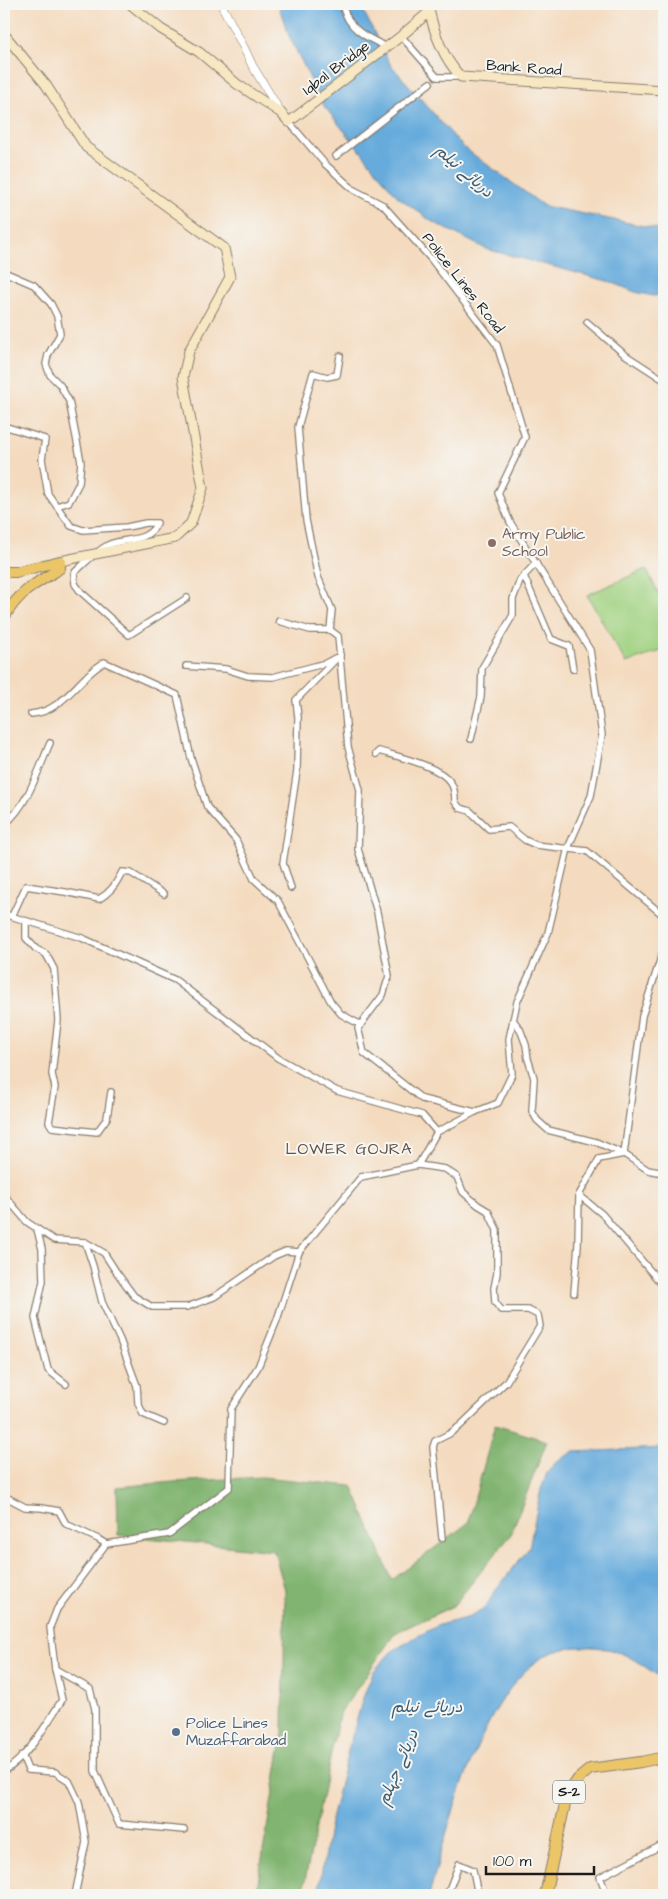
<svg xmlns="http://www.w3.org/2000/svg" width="668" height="1899" font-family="'Architects Daughter','Playpen Sans Arabic',sans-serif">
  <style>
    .green { fill: #a1d281; stroke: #5e774e }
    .forest { fill: #80b46f; stroke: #4e6846 }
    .water { fill: #66abdc; stroke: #41647c }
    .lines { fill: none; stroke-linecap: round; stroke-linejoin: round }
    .minor-casing { stroke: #887c6e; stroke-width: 8 }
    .tertiary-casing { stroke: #887c6e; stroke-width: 9 }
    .secondary-casing { stroke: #887c6e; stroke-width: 11 }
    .trunk-casing { stroke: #887c6e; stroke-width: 12 }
    .minor { stroke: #fff; stroke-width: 5.5 }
    .tertiary { stroke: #fff; stroke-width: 8 }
    .secondary { stroke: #f7e8c3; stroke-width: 9 }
    .trunk { stroke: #ebc669; stroke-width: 10 }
    .education-dot { fill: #8d6e63; stroke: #f6f6f2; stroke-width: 2 }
    .service-dot { fill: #5c6f8a; stroke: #f6f6f2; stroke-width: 2 }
    .labels { text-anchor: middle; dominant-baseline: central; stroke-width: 4; stroke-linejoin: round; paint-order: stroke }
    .shield { fill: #f6f6f2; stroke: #5d5d5c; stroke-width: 1 }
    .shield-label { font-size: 14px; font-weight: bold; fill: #1c1c1c }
    .street-label { font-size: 15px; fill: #1c1c1c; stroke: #f6f6f2 }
    .education-label { font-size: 15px; fill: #785e54; stroke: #f6f6f2; text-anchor: start }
    .service-label { font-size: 15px; fill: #4e5e75; stroke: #f6f6f2; text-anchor: start }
    .water-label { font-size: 16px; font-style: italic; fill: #3d5c72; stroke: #f6f6f2 }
    .neighbourhood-label { font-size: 16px; letter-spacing: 1px; fill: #615146; stroke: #f6f6f2 }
  </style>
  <rect width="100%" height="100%" fill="#f6f6f2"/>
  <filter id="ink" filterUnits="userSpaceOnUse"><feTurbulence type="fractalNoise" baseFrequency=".02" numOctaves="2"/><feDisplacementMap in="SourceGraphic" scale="10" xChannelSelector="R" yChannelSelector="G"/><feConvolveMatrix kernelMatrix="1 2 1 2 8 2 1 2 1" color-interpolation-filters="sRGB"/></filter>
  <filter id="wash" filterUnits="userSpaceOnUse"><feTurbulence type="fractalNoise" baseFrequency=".0096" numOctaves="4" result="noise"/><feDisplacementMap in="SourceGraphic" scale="20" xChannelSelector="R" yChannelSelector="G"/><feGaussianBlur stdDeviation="1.12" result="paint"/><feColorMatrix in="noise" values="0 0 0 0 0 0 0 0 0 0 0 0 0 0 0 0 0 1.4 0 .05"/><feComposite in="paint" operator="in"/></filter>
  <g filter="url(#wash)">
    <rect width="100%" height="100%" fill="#f4dbbf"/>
    <path class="green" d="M646 569 664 604V650L626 663 587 595Z"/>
    <path class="forest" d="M495 1425 547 1441 510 1536 453 1606 395 1633 339 1715 302 1895H256L283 1732 285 1590 274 1551 118 1535 117 1487 173 1482 262 1477 352 1486 392 1580 468 1523Z"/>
    <g class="water">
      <path d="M278 4H360L390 64 463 147 544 206 664 230V294L654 296 635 292 611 282 486 249 431 221 397 196 324 106 289 36Z"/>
      <path d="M664 1448V1680C649 1670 632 1656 615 1651 592 1644 559 1645 538 1660 479 1703 448 1827 429 1895H318L329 1828 348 1751 363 1698 373 1672 391 1652 414 1638 439 1625 470 1617 481 1611 488 1603 496 1590 529 1548 541 1489 547 1473 557 1461 573 1452Z"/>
    </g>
  </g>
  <g filter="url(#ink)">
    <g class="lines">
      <defs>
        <g id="minor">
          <path d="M342 4C348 29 365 37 387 47"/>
          <path d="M401 36 437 77H461"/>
          <path d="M336 156 430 83"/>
          <path d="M4 272 34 285 51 304 57 316 60 334 48 355 46 364 50 375 60 385 69 401 81 462 79 483 69 502 57 506"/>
          <path d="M587 322 624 354 664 380"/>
          <path d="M4 426 45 439 42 459 48 494 71 526 83 530 127 527 146 523H157C147 544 125 537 108 545 95 552 85 563 74 573L75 584 81 592 129 635 187 598"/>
          <path d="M524 576 551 639 569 646 573 669"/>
          <path d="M279 621 310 630H330L338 636 348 747 360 790 358 849 377 912 389 976 383 995 358 1028 364 1053 422 1099 475 1112"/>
          <path d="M330 630 332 610 318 577 306 520 298 427 313 373 327 377 337 375 340 356"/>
          <path d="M186 666 226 669 248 676 273 677 326 663 335 658"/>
          <path d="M31 714C56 712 69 693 86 677 91 671 98 667 104 662L177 695 191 758 207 807 236 840 254 879 278 901 331 1002 341 1014 361 1025"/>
          <path d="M471 739 481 697 482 668 513 615V599L520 580 536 563"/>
          <path d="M376 754 379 751C399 757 440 766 451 783 455 789 455 796 455 802L460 808 470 811 489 829 509 827 525 840 536 845 587 851 664 916"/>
          <path d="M4 825C28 805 38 771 50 743"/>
          <path d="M291 888 283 863 297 771 298 717 296 700 340 655"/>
          <path d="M4 914 82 938 175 980 278 1058 337 1091 422 1115 437 1132"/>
          <path d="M12 916 26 886 65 892 99 899C111 892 116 884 122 872L131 873 164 894"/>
          <path d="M26 921V938L36 949 46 954 54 969 58 1020 52 1074 55 1087 49 1122 52 1127 97 1132 107 1118 111 1092"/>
          <path d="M664 948 642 1016 624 1154 648 1170 664 1173"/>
          <path d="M513 1020 520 1029 526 1045 528 1059 534 1078 532 1111 537 1120 548 1130 596 1142 624 1154"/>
          <path d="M418 1165 445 1169 457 1177 463 1192 478 1205 488 1211 497 1230V1273L494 1288 495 1302 501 1310H528L538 1315 540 1326 506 1382 460 1426 449 1434 435 1441 433 1447 442 1538"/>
          <path d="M4 1195 27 1222 54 1240 85 1242 104 1253 115 1270 134 1296 152 1307H187L214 1297 274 1256 286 1251 299 1252"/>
          <path d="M579 1195 602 1214 664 1287"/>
          <path d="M37 1229 42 1249 43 1281 35 1318 48 1370 66 1384"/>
          <path d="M85 1242 93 1266 102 1302 120 1340 137 1386 138 1403 143 1414 164 1423"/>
          <path d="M574 1293 578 1245 579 1195 599 1159 624 1154"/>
          <path d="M4 1496 25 1507 42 1508 59 1511 66 1524 98 1539 106 1544"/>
          <path d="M22 1755 28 1770 55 1772 69 1781 79 1802 86 1842 75 1895"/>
          <path d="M4 1771C28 1758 47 1723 62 1700L55 1669"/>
          <path d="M184 1830 119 1824 95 1771V1709L90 1689 55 1669 50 1627 57 1609 106 1544 169 1534 229 1488 231 1409 258 1367 277 1320 299 1252 361 1177 418 1165 437 1132 475 1112 498 1103 512 1074 509 1039 517 1002 548 933 568 848 591 796 602 735 590 650 510 522 498 493 525 437 497 345 431 259 383 205 354 190 325 164 289 122"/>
          <path d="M447 1895 459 1864 473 1870 478 1895"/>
          <path d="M607 1895 600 1877 664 1844"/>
        </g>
        <path id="tertiary" d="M221 4 244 48 252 65 281 113"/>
        <g id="secondary">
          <path d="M130 4 161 29 199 52 237 84 281 113 289 122 401 36 429 12"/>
          <path d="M428 4C433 31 442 57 461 77L664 90"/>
          <path d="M4 34 46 85 86 147 224 248 230 277 189 351 183 377 203 488 191 523 175 538 60 561"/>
        </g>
        <g id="trunk">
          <path d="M4 572H16L60 561V568L56 571C34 584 16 595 4 618"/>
          <path d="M545 1895 567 1795 578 1779 590 1769 641 1762 664 1757"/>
        </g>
      </defs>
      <use href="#minor" class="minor-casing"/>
      <use href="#tertiary" class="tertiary-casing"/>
      <use href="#secondary" class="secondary-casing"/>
      <use href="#trunk" class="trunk-casing"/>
      <use href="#minor" class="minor"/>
      <use href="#tertiary" class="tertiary"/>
      <use href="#secondary" class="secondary"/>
      <use href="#trunk" class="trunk"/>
    </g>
  </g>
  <circle class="education-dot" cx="492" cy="543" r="5"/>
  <circle class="service-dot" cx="176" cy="1732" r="5"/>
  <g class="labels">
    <rect class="shield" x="553" y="1780.5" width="32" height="23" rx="4"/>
    <g class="shield-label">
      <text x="569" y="1792">S-2</text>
    </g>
    <g class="street-label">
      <text transform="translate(336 68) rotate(-37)">Iqbal Bridge</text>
      <text transform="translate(524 68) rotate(4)">Bank Road</text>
      <text transform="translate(463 283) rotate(52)">Police Lines Road</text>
    </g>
    <g class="education-label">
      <text x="502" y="534">Army Public<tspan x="502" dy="17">School</tspan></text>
    </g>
    <g class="service-label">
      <text x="186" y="1723">Police Lines<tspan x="186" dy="17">Muzaffarabad</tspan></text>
    </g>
    <g class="water-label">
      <text transform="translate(464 171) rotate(41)">دریائے نیلم</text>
      <text x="427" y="1707">دریائے نیلم</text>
      <text transform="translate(398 1767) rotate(-67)">دریائے جہلم</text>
    </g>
    <g class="neighbourhood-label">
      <text x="349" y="1149">LOWER GOJRA</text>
    </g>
  </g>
  <rect width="668" height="1899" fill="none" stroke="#f6f6f2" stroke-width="20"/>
  <path d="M486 1866v8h108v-8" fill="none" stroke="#1c1c1c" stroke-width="2.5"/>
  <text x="493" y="1866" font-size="15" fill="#1c1c1c" stroke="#f6f6f2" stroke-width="4" paint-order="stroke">100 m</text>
</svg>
